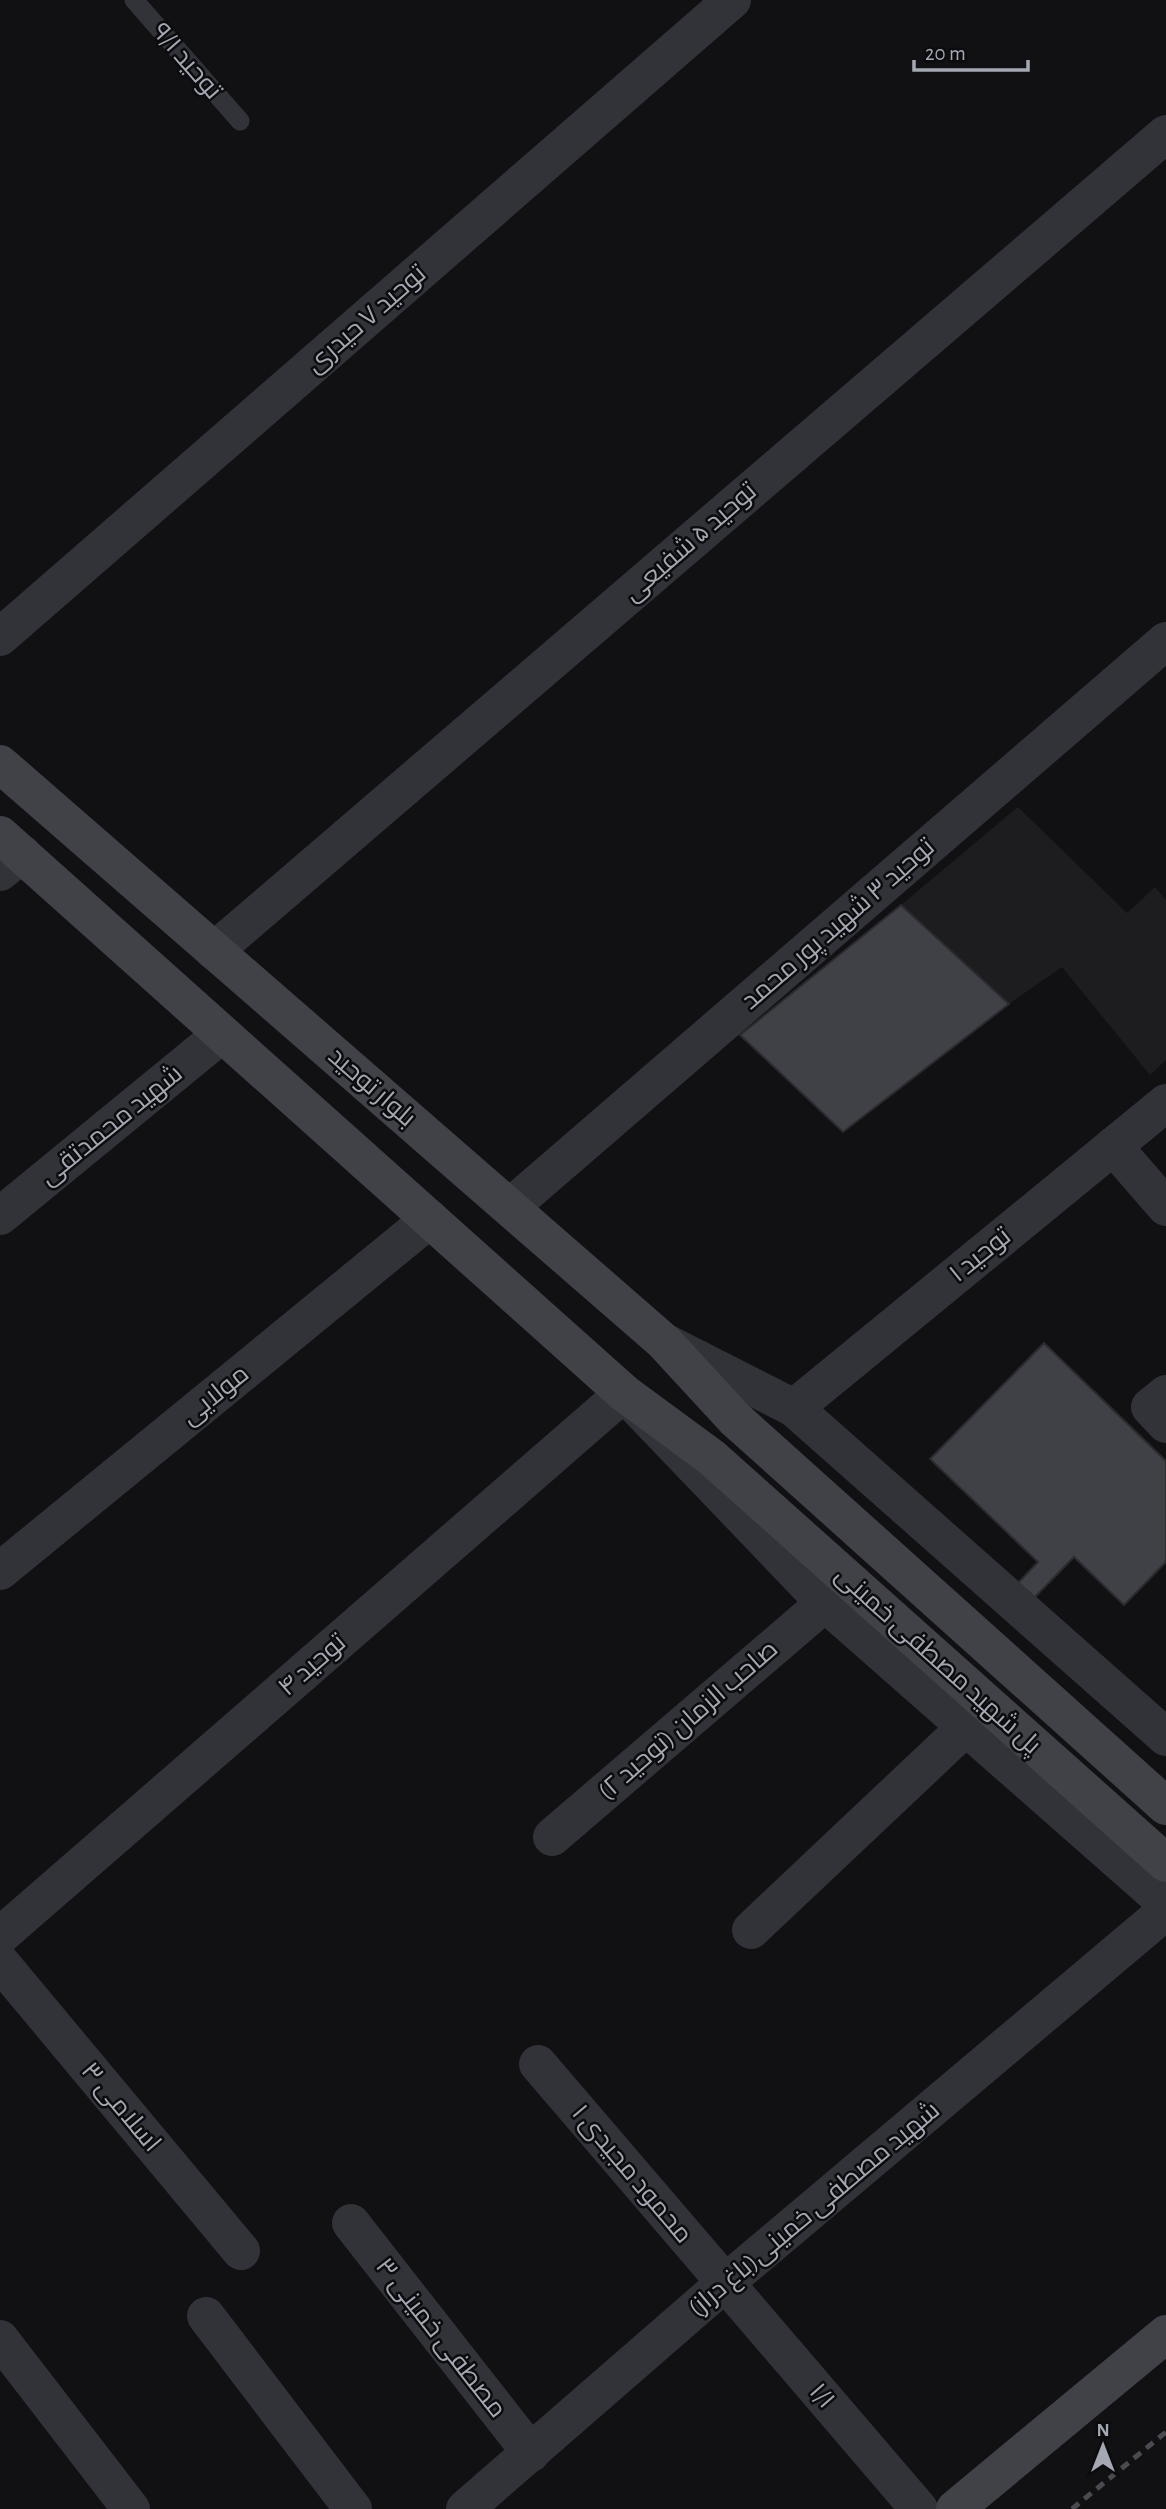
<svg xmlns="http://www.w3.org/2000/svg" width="1166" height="2509" font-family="'Alegreya Sans',Cairo,sans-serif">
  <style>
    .built { fill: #1d1d20 }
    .building { fill: #404146; stroke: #2b2b2f; stroke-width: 2 }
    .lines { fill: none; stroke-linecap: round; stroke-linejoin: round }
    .lane { stroke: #323338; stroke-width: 19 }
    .street { stroke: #323338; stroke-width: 38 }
    .secondary { stroke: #404248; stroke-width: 38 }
    .rail { stroke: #494b51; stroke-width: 5; stroke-dasharray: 9 7; stroke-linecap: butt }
    .labels { text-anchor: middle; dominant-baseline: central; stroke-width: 5; stroke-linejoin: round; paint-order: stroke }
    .street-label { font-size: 26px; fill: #a3a8b3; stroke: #0c0c0e }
  </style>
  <rect width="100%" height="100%" fill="#111113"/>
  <path class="built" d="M1018 807 1127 913 1155 887 1166 900V1060L1150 1075 1062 967 1009 1004 901 905Z"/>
  <g class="building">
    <path d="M901 905 1009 1004 843 1132 740 1035Z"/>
    <path d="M1044 1343 1166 1461V1562L1124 1605 1074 1557 1033 1599 1017 1584 1038 1562 930 1459Z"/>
  </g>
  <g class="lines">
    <path class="lane" d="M134 0 240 121"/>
    <g class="street">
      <path d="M0 637 732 0"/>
      <path d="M0 872 22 854"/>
      <path d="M214 951 1166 134"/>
      <path d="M1113 1146 1166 1207"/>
      <path d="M510 1207 1166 641"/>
      <path d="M0 1216 222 1034"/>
      <path d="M666 1343 794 1408 1166 1737"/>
      <path d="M1166 1394 1150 1407 1166 1424"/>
      <path d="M794 1408 1166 1103"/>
      <path d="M0 1571 430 1219"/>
      <path d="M552 1837 825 1603"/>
      <path d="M751 1930 966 1727"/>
      <path d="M0 1936 624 1393 825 1603 1166 1903"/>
      <path d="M0 1962 241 2251"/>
      <path d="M538 2064 919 2509"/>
      <path d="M351 2223 531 2453"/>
      <path d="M206 2316 353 2509"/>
      <path d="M0 2339 131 2509"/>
      <path d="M465 2509 725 2283 1166 1911"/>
    </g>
    <g class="secondary">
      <path d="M0 764 664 1342 735 1419 1166 1806"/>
      <path d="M0 835 624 1393 711 1457 1166 1863"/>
      <path d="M955 2509 1166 2334"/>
    </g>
    <path class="rail" d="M1072 2509 1166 2432"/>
  </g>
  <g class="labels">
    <g class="street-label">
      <text transform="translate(187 61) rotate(49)">توحید ۹/۱</text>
      <text transform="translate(366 319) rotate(-41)">توحید ۷ حیدری</text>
      <text transform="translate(690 542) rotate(-41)">توحید ۵ شفیعی</text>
      <text transform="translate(838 924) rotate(-41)">توحید ۳ شهيد پور محمد</text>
      <text transform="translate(372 1087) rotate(41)">بلوار توحید</text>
      <text transform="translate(111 1125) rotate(-39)">شهید محمدتقی</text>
      <text transform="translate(980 1255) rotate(-39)">توحید ۱</text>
      <text transform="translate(215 1395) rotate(-39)">مولایی</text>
      <text transform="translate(938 1660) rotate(42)">پل شهید مصطفی خمینی</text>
      <text transform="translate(312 1665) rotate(-41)">توحید ۴</text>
      <text transform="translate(688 1720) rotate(-41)">صاحب الزمان (توحید ۲)</text>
      <text transform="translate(121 2107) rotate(50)">۳ اسلامی</text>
      <text transform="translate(632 2174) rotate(50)">۱ محمود مجیدی</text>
      <text transform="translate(814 2209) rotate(-40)">شهید مصطفی خمینی(باغ دراز)</text>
      <text transform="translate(441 2338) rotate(52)">مصطفی خمینی ۳</text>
      <text transform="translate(822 2396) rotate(49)">۱/۱</text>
    </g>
  </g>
  <g transform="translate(1103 2446)" stroke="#0c0c0e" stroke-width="5" paint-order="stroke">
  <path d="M0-5L12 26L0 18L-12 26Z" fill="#a3a8b3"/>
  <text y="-10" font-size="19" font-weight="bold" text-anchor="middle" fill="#a3a8b3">N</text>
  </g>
  <path d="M914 60v10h114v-10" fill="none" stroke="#a3a8b3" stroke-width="3.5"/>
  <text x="925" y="60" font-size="21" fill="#a3a8b3" stroke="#0c0c0e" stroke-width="5" paint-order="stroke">20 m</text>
</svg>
